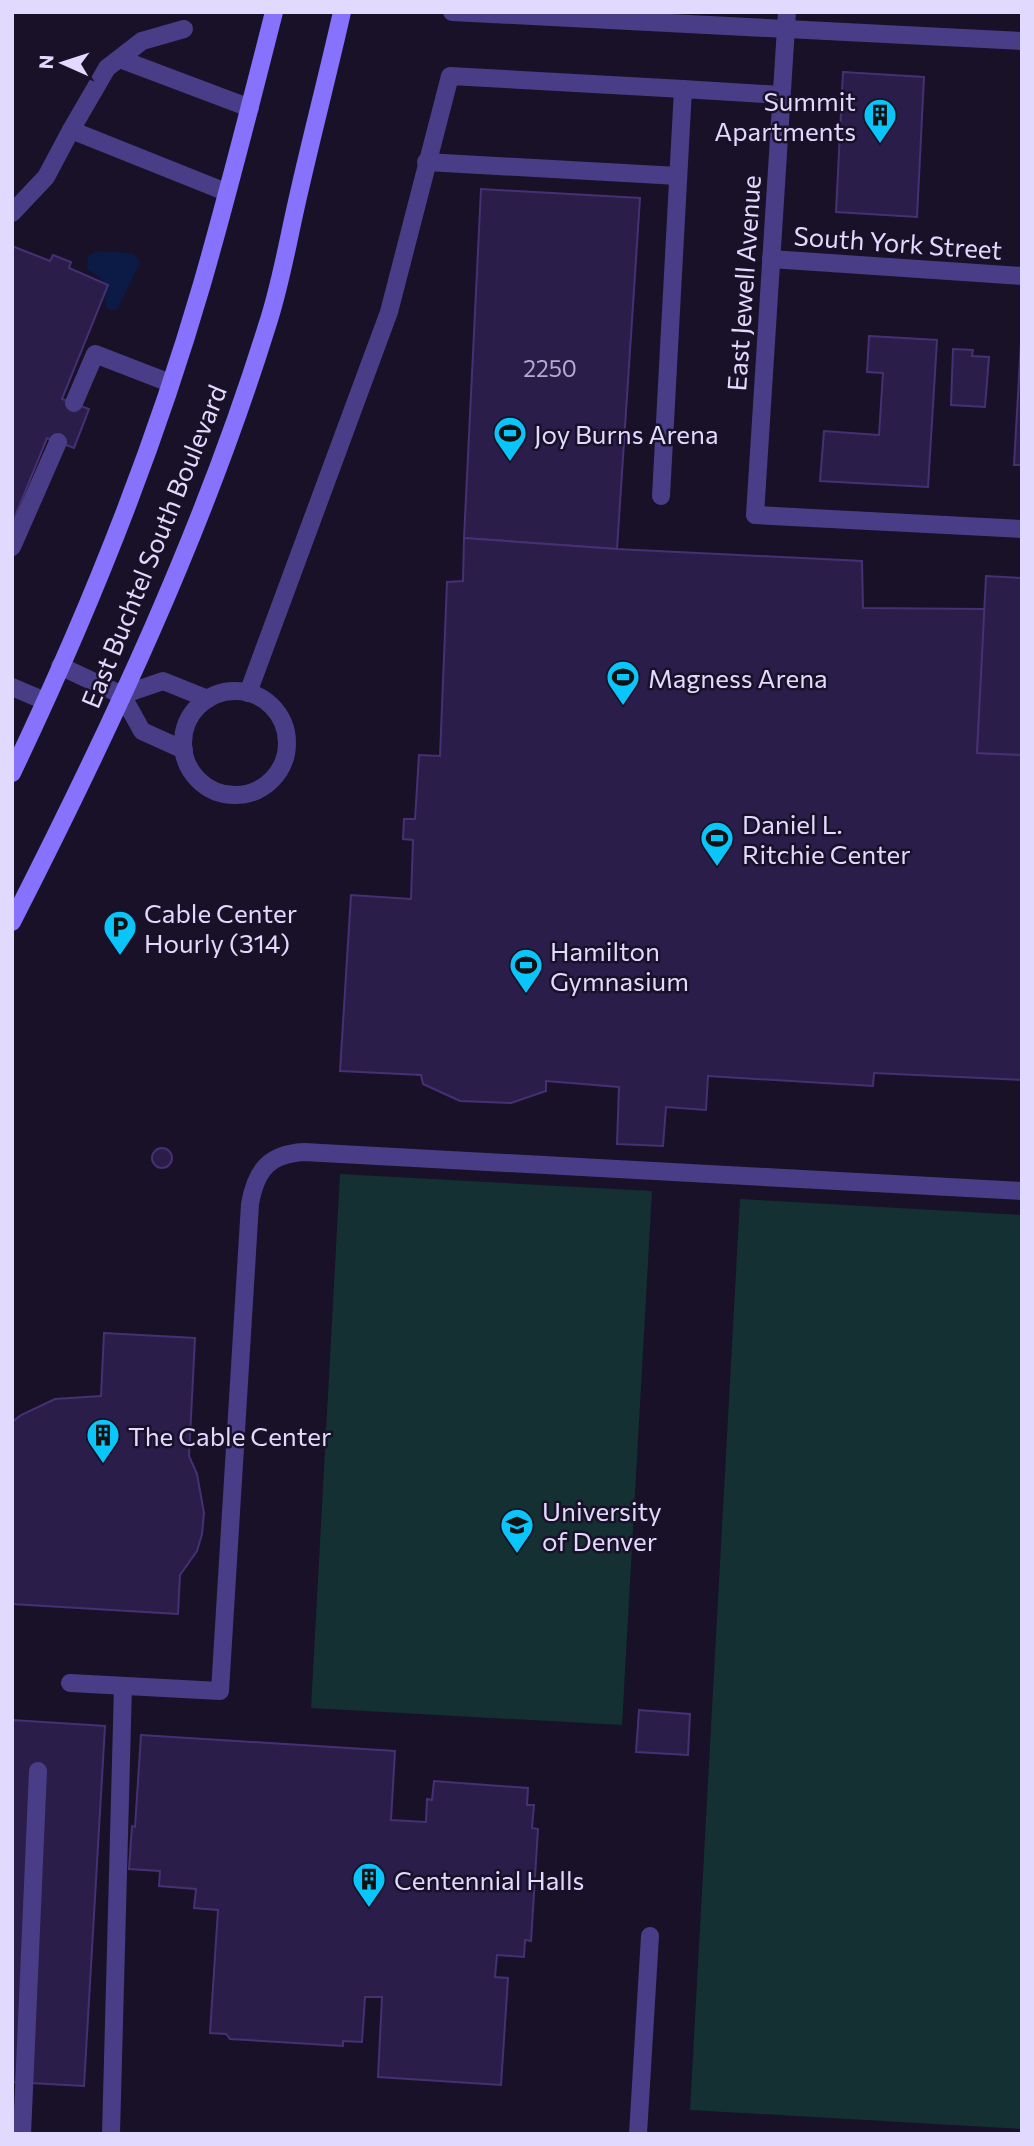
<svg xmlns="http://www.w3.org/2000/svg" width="1034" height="2146" font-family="Commissioner,sans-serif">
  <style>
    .green { fill: #143032 }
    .water { fill: #0c1a46 }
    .building { fill: #2b1d49; stroke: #463074; stroke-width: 2 }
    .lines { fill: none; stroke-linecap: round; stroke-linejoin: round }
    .service { stroke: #483d86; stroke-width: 18 }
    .minor { stroke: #483d86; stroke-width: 18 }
    .secondary { stroke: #8672fc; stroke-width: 18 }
    .labels { text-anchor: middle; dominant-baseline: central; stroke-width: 5; stroke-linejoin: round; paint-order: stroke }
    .number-label { font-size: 23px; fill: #b4aad1 }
    .poi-label { font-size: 26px; fill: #e2d9fe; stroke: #181128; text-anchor: start }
    .street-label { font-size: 26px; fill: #e2d9fe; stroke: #181128 }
  </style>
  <rect width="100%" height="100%" fill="#181128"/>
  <g class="green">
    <path d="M340 1174 652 1191 622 1725 311 1708Z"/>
    <path d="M740 1199 1022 1215V2129L690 2110Z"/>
  </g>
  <path class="water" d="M96 251 132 253 139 260V265L117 310H109L106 308 104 282 87 268 88 257Z"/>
  <g class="building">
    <path d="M843 72 924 77 917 217 836 212Z"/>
    <path d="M481 189 640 198 617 549 464 538Z"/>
    <path d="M12 246 50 261 53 255 71 262 69 268 108 285 62 399 89 409 74 448 47 438 12 524Z"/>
    <path d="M869 336 937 340 928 487 820 481 824 431 879 435 883 373 867 372Z"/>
    <path d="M1021 342H1022V465H1014Z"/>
    <path d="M953 349 973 350 972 356 989 357 985 407 951 405Z"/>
    <path d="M464 538 617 549 862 561 863 608 986 609 977 753 1022 755V1080L874 1073 873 1086 708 1076 706 1110 666 1107 663 1146 617 1144 619 1087 546 1081V1091L511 1103 460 1101 423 1084 421 1075 340 1071 351 895 411 899 413 840 403 839 404 819H415L419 755 440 756 447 582 463 581Z"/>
    <path d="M986 576 1022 578V755L977 753Z"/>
    <circle cx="162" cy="1158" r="10"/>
    <path d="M104 1333 195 1338 189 1456 197 1474 204 1513 202 1534 197 1551 180 1575 178 1614 12 1604V1422L21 1415 55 1399 101 1396Z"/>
    <path d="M639 1710 690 1714 688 1755 636 1752Z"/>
    <path d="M12 1720 105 1726 84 2086 12 2082Z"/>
    <path d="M141 1735 395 1751 391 1820 426 1822 427 1799 432 1800 434 1781 528 1788 527 1805H534L532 1828 538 1829 531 1941 525 1940 524 1957 497 1955 495 1977 508 1978 501 2085 378 2077 382 1997H365L362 2042 343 2041V2046L230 2039 226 2034 210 2033 218 1910 194 1908 196 1889 159 1886 160 1871 129 1869 132 1826 135 1827Z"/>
  </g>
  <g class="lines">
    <g class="service">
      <path d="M452 12 1022 41"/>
      <path d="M184 29 142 41 107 68 71 130 226 192"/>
      <path d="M120 59 250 108"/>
      <path d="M426 162 678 176"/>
      <path d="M12 213 46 177 71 130"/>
      <path d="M74 403 95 354 170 383"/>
      <path d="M661 496 683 89 781 95"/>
      <path d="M755 515 1022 529"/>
      <path d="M12 547 58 442"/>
      <path d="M60 666 122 695 142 731 184 750"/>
      <path d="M12 687 45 701"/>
      <circle cx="235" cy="743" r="52"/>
      <path d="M248 693 389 312 450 76 683 89"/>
      <path d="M122 695 163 681 208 699"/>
      <path d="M70 1683 220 1691 250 1204C256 1170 269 1154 304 1152L1022 1191"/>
      <path d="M22 2134 38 1771"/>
      <path d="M111 2134 123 1686"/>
    </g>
    <g class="minor">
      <path d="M771 259 1022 276"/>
      <path d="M755 515 787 12"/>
      <path d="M638 2134 650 1936"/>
    </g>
    <g class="secondary">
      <path d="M12 773C86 618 154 449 202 284 228 194 251 103 274 12"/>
      <path d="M12 922C110 730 203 532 267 326 281 284 288 240 298 197 312 135 328 74 342 12"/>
    </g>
  </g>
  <defs>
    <symbol id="building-pin" viewBox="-11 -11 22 30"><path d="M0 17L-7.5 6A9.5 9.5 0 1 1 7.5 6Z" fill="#09c5fa" stroke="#181128"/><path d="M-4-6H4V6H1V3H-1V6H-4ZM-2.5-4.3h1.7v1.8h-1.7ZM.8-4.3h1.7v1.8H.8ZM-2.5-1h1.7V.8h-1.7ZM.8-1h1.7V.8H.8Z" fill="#111"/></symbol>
    <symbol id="stadium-pin" viewBox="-11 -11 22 30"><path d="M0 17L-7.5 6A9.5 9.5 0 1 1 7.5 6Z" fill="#09c5fa" stroke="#181128"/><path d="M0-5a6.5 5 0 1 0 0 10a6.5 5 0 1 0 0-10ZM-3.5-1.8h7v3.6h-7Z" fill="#111"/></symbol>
    <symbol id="parking-pin" viewBox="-11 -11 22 30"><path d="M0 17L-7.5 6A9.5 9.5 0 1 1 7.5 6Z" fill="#09c5fa" stroke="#181128"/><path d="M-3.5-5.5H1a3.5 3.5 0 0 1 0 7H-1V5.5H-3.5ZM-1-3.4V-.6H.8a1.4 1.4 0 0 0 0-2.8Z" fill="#111"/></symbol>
    <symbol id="university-pin" viewBox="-11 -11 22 30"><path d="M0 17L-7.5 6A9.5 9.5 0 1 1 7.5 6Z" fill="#09c5fa" stroke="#181128"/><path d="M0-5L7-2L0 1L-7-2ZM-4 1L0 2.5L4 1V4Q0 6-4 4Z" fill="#111"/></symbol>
  </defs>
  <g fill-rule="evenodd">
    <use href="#building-pin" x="861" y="96" width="38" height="52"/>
    <use href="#stadium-pin" x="491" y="414" width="38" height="52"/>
    <use href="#stadium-pin" x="604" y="658" width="38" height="52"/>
    <use href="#stadium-pin" x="698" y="819" width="38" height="52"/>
    <use href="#parking-pin" x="101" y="908" width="38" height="52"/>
    <use href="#stadium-pin" x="507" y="946" width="38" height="52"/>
    <use href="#building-pin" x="84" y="1416" width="38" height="52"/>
    <use href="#university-pin" x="498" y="1506" width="38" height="52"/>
    <use href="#building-pin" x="350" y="1860" width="38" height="52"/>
  </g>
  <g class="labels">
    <g class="number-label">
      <text x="550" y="368">2250</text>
    </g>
    <g class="poi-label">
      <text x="856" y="100" text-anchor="end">Summit<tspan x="856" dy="30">Apartments</tspan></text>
      <text x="534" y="433">Joy Burns Arena</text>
      <text x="648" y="677">Magness Arena</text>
      <text x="742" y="823">Daniel L.<tspan x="742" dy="30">Ritchie Center</tspan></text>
      <text x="144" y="912">Cable Center<tspan x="144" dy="30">Hourly (314)</tspan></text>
      <text x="550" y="950">Hamilton<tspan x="550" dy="30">Gymnasium</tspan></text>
      <text x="128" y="1435">The Cable Center</text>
      <text x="542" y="1510">University<tspan x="542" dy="30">of Denver</tspan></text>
      <text x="394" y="1879">Centennial Halls</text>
    </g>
    <g class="street-label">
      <text transform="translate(898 242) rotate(4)">South York Street</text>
      <text transform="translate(743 283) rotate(-86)">East Jewell Avenue</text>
      <text transform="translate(153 546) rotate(-68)">East Buchtel South Boulevard</text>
    </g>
  </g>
  <rect width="1034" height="2146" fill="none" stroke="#e2d9fe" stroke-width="28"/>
  <g transform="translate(63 63) rotate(273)" stroke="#181128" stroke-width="5" paint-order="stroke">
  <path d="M0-5L12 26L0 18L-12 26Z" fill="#e2d9fe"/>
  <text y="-10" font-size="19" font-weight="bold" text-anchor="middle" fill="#e2d9fe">N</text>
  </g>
</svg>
